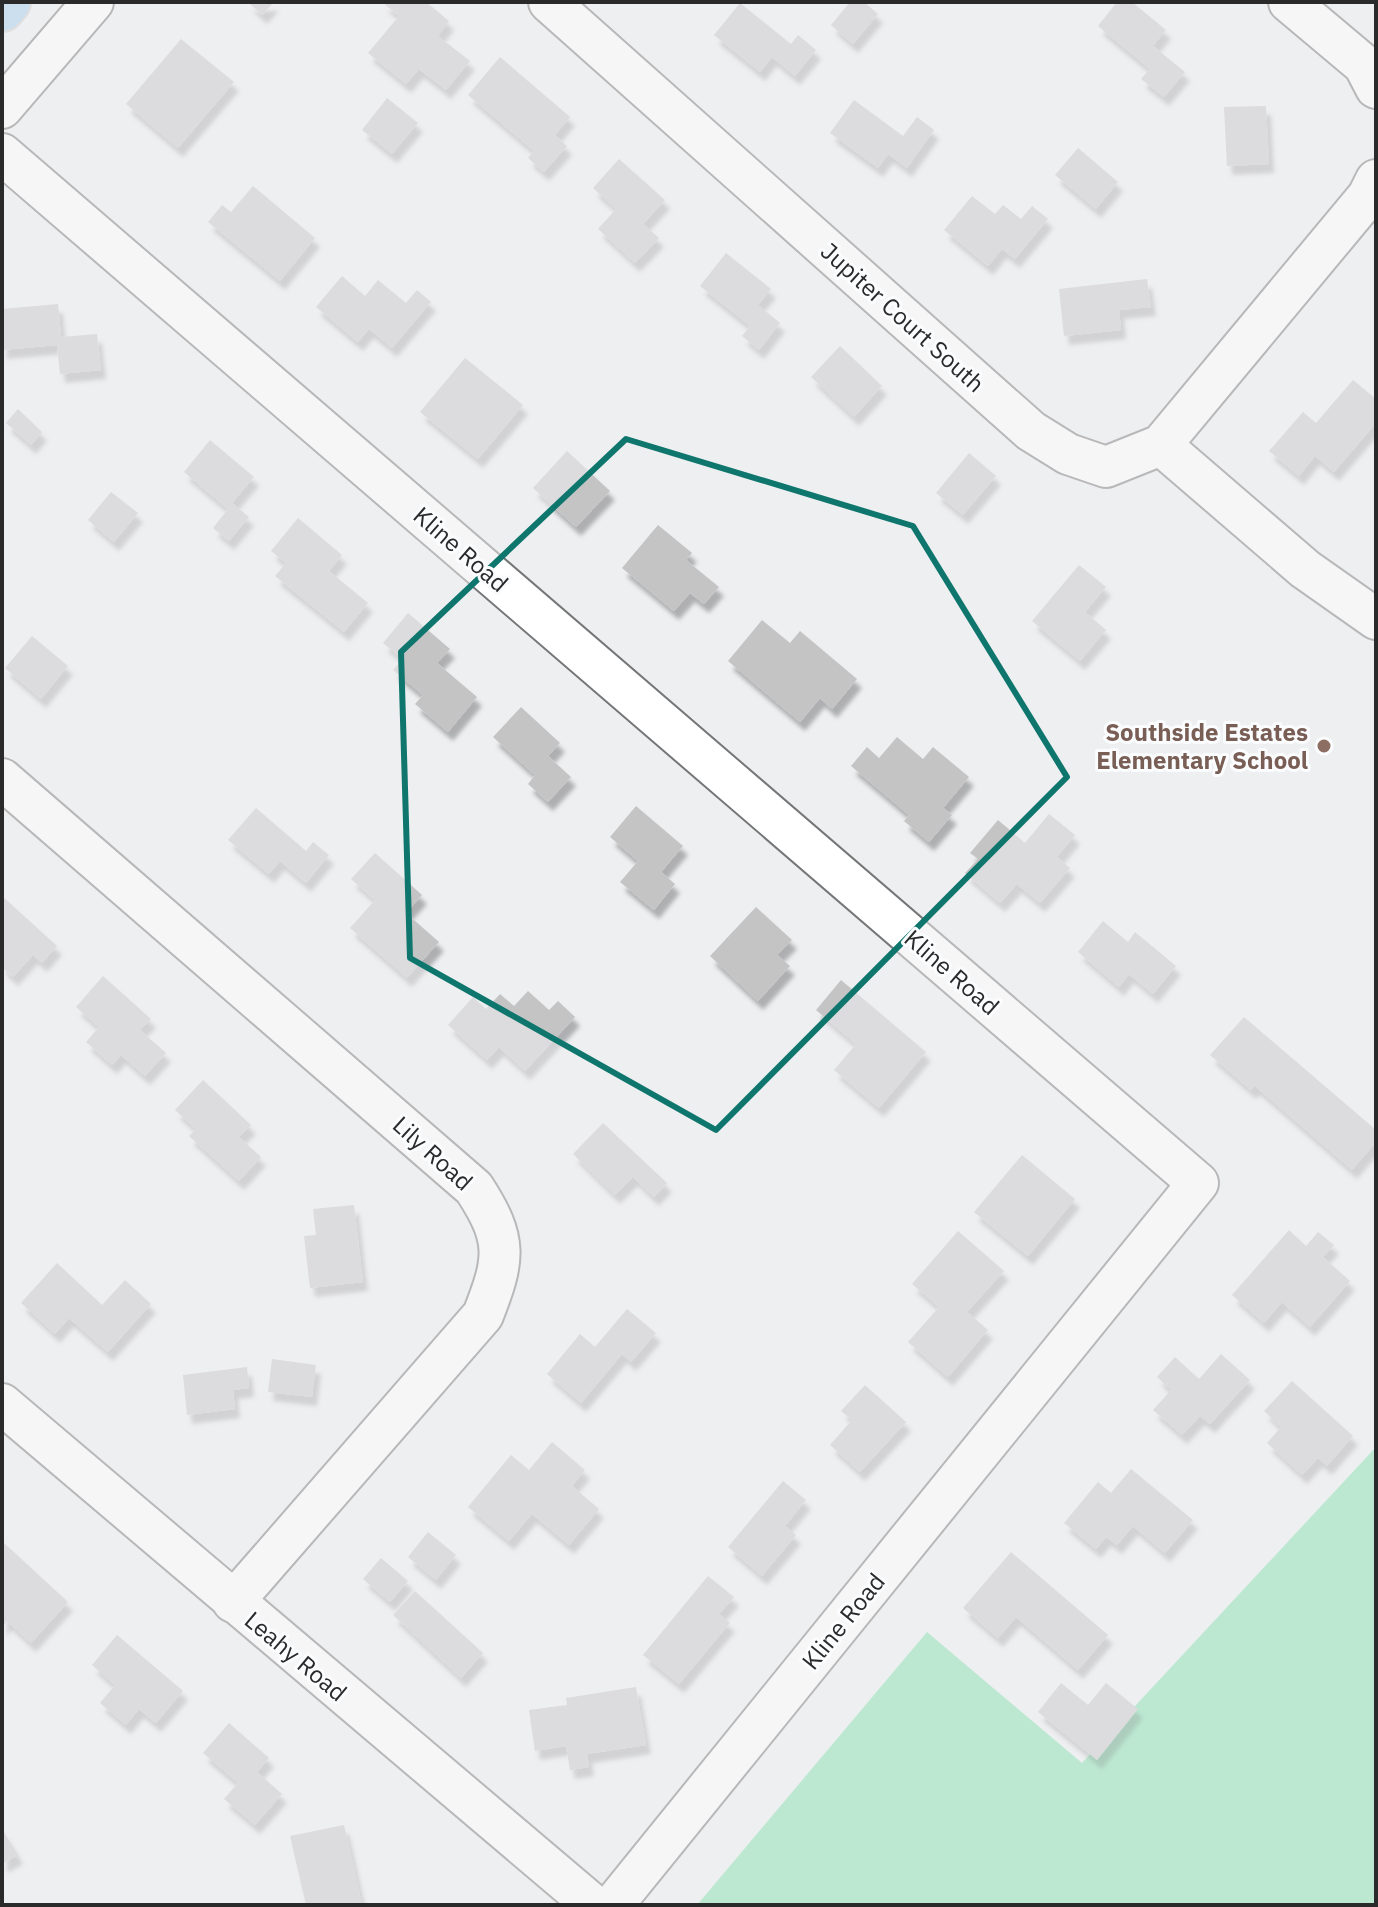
<svg xmlns="http://www.w3.org/2000/svg" width="1378" height="1907" font-family="'IBM Plex Sans',sans-serif">
  <style>
    .green { fill: #7ee0ac }
    .building { fill: #c5c4c5; filter: url(#shadow) }
    .lines { fill: none; stroke-linecap: round; stroke-linejoin: round }
    .minor-casing { stroke: #757677; stroke-width: 44 }
    .highway-casing { stroke: #ccc; stroke-width: 48 }
    .minor { stroke: #fff; stroke-width: 40 }
    .highway { stroke: #a1cced; stroke-width: 44 }
    .marked { fill: none; stroke: #0f766e; stroke-width: 6; stroke-linejoin: round }
    .education-dot { fill: #8d6e63; stroke: #fbfcfe; stroke-width: 3 }
    .labels { text-anchor: middle; dominant-baseline: central; stroke-width: 6; stroke-linejoin: round; paint-order: stroke }
    .street-label { font-size: 24px; fill: #2a2a2b; stroke: #fbfcfe }
    .education-label { font-size: 24px; font-weight: bold; fill: #785e54; stroke: #fbfcfe; text-anchor: end }
  </style>
  <defs>
    <filter id="shadow"><feDropShadow dx="5" dy="9" stdDeviation="2" flood-color="#0004"/></filter>
  </defs>
  <rect width="100%" height="100%" fill="#eeeff1"/>
  <path class="green" d="M1376 1447V1905H697L927 1632 1082 1763Z"/>
  <g class="building">
    <path d="M248 2H274L262 15Z"/>
    <path d="M382 2H426L449 21 438 36 470 61 446 90 419 69 406 84 368 53 399 16Z"/>
    <path d="M850 2H864L878 14 853 44 831 25Z"/>
    <path d="M1117 2H1132L1166 30 1153 46 1185 72 1164 97 1141 79 1150 69 1098 26Z"/>
    <path d="M740 3 791 44 798 35 816 50 795 76 772 57 760 72 714 35Z"/>
    <path d="M181 39 234 82 178 148 126 104Z"/>
    <path d="M500 57 570 117 555 135 567 146 544 172 528 158 534 151 468 95Z"/>
    <path d="M387 98 418 123 392 154 362 130Z"/>
    <path d="M854 100 903 136 917 117 934 130 907 168 888 154 878 168 830 133Z"/>
    <path d="M1266 106 1269 164 1227 166 1224 107Z"/>
    <path d="M1078 148 1118 182 1096 209 1055 175Z"/>
    <path d="M619 159 665 200 643 224 659 238 635 263 598 229 616 209 593 188Z"/>
    <path d="M253 186 315 238 280 281 208 222 222 205 231 212Z"/>
    <path d="M972 196 995 214 1003 205 1021 219 1032 206 1048 219 1015 259 1002 249 988 266 944 230Z"/>
    <path d="M726 253 771 289 758 305 780 323 759 350 742 336 750 326 700 286Z"/>
    <path d="M342 276 365 296 378 280 406 303 417 290 431 302 392 348 369 329 358 342 316 307Z"/>
    <path d="M1147 279 1151 307 1119 310 1121 330 1064 336 1059 289Z"/>
    <path d="M58 304 61 337 97 334 101 370 60 374 57 345 2 350V309Z"/>
    <path d="M840 346 882 386 854 417 811 377Z"/>
    <path d="M465 358 523 405 478 459 420 412Z"/>
    <path d="M1353 380 1376 399V423L1334 472 1315 456 1299 476 1269 451 1303 412 1316 423Z"/>
    <path d="M18 409 42 432 31 445 6 423Z"/>
    <path d="M210 440 254 477 232 503 249 517 229 541 213 528 228 509 184 472Z"/>
    <path d="M567 451 610 491 576 527 533 488Z"/>
    <path d="M969 453 996 476 963 515 936 493Z"/>
    <path d="M111 492 138 513 114 542 88 520Z"/>
    <path d="M298 518 342 555 329 571 368 603 344 632 275 576 286 563 271 551Z"/>
    <path d="M658 525 692 553 686 560 719 587 704 604 690 593 674 611 622 568Z"/>
    <path d="M1079 565 1106 587 1085 612 1106 630 1080 661 1032 621Z"/>
    <path d="M408 613 450 649 437 663 477 697 448 732 415 704 423 695 393 670 403 659 383 643Z"/>
    <path d="M762 620 790 643 800 631 857 679 832 709 820 698 800 722 728 661Z"/>
    <path d="M32 636 68 666 41 699 5 668Z"/>
    <path d="M521 707 560 743 548 756 571 777 548 802 528 784 535 775 493 737Z"/>
    <path d="M897 737 923 759 933 747 969 777 943 808 952 815 929 842 904 821 909 815 851 766 867 747 879 758Z"/>
    <path d="M636 806 683 846 661 872 675 884 654 910 620 882 638 861 610 837Z"/>
    <path d="M256 808 306 851 313 842 329 855 306 883 280 861 269 874 228 840Z"/>
    <path d="M1049 814 1075 835 1057 857 1070 868 1040 903 1017 884 1000 903 965 873 978 859 970 853 998 820 1025 843Z"/>
    <path d="M375 853 422 895 406 913 439 942 407 978 350 928 375 900 351 879Z"/>
    <path d="M2 896 57 946 42 963 33 955 13 977 2 967Z"/>
    <path d="M756 907 792 940 777 955 790 966 758 1001 710 956Z"/>
    <path d="M1103 921 1128 942 1135 932 1176 966 1153 994 1129 974 1119 987 1078 952Z"/>
    <path d="M103 976 151 1019 140 1030 166 1053 145 1076 121 1055 112 1065 86 1042 99 1027 76 1007Z"/>
    <path d="M841 980 926 1052 879 1108 834 1070 856 1044 816 1010Z"/>
    <path d="M528 991 549 1010 558 1001 575 1017 525 1071 499 1047 487 1060 448 1025 473 997 486 1009 500 994 514 1006Z"/>
    <path d="M1244 1017 1376 1130V1142L1352 1170 1255 1086 1251 1090 1210 1055Z"/>
    <path d="M203 1080 251 1125 239 1137 261 1157 239 1181 189 1136 196 1129 175 1110Z"/>
    <path d="M603 1123 667 1183 654 1197 633 1177 615 1195 573 1154Z"/>
    <path d="M1022 1155 1075 1199 1028 1256 974 1212Z"/>
    <path d="M354 1205 363 1282 310 1288 304 1236 316 1235 313 1209Z"/>
    <path d="M1289 1230 1306 1246 1318 1232 1334 1245 1323 1257 1350 1281 1310 1327 1282 1302 1264 1323 1232 1295Z"/>
    <path d="M958 1231 1004 1271 967 1312 988 1330 948 1377 908 1342 939 1307 912 1284Z"/>
    <path d="M57 1263 102 1305 125 1280 151 1304 108 1352 69 1318 55 1334 21 1303Z"/>
    <path d="M627 1309 656 1333 631 1362 622 1354 581 1403 547 1374 580 1334 595 1347Z"/>
    <path d="M1221 1354 1250 1380 1210 1424 1200 1416 1182 1435 1153 1410 1171 1390 1157 1377 1175 1357 1199 1379Z"/>
    <path d="M272 1359 316 1365 312 1397 268 1392Z"/>
    <path d="M247 1367 249 1388 233 1390 235 1409 187 1415 183 1375Z"/>
    <path d="M1292 1381 1353 1436 1327 1466 1318 1458 1302 1475 1267 1443 1281 1427 1264 1411Z"/>
    <path d="M865 1385 906 1422 860 1472 830 1445 852 1420 841 1411Z"/>
    <path d="M552 1442 585 1470 572 1486 599 1509 569 1545 532 1514 509 1541 468 1507 511 1455 529 1470Z"/>
    <path d="M1131 1469 1193 1520 1165 1553 1133 1526 1117 1545 1106 1537 1096 1549 1064 1523 1098 1482 1111 1493Z"/>
    <path d="M783 1481 806 1500 785 1526 796 1535 762 1576 728 1547Z"/>
    <path d="M428 1532 456 1555 436 1580 408 1557Z"/>
    <path d="M4 1543 68 1602 31 1643 7 1621 2 1627Z"/>
    <path d="M1011 1552 1108 1635 1078 1670 1016 1617 998 1638 963 1608Z"/>
    <path d="M381 1558 408 1581 390 1602 363 1579Z"/>
    <path d="M708 1576 734 1597 719 1614 730 1623 679 1684 643 1655Z"/>
    <path d="M415 1591 483 1653 461 1678 393 1615Z"/>
    <path d="M117 1635 183 1691 156 1723 139 1709 126 1725 100 1703 115 1685 92 1665Z"/>
    <path d="M1061 1683 1088 1705 1106 1683 1138 1709 1097 1760 1038 1712Z"/>
    <path d="M636 1687 646 1745 587 1754 589 1767 570 1770 566 1746 535 1751 529 1710 567 1705 566 1698Z"/>
    <path d="M229 1723 269 1758 257 1772 282 1794 255 1825 224 1799 238 1783 203 1753Z"/>
    <path d="M344 1825 362 1905H306L290 1836Z"/>
    <path d="M2 1829 18 1855 2 1864Z"/>
  </g>
  <g class="lines">
    <defs>
      <g id="minor">
        <path d="M549 2 1031 431 1068 454 1106 467 1161 445 1368 196 1376 180"/>
        <path d="M1289 2 1364 65 1376 88"/>
        <path d="M2 108 93 2"/>
        <path d="M2 154 1198 1183 613 1905"/>
        <path d="M1161 445 1305 569 1376 619"/>
        <path d="M2 779 474 1188C508 1240 505 1259 483 1315L233 1602"/>
        <path d="M2 1404 593 1905"/>
      </g>
      <path id="highway" d="M2 9 8 2"/>
    </defs>
    <use href="#minor" class="minor-casing"/>
    <use href="#highway" class="highway-casing"/>
    <use href="#minor" class="minor"/>
    <use href="#highway" class="highway"/>
  </g>
  <path d="M0 0H1378V1907H0ZM626 439 913 526 1067 777 716 1130 410 958 401 652Z" fill="#eeeff1" fill-opacity=".55" fill-rule="evenodd"/>
  <path class="marked" d="M626 439 913 526 1067 777 716 1130 410 958 401 652Z"/>
  <circle class="education-dot" cx="1324" cy="746" r="8"/>
  <g class="labels">
    <g class="street-label">
      <text transform="translate(903 317) rotate(42)">Jupiter Court South</text>
      <text transform="translate(461 549) rotate(41)">Kline Road</text>
      <text transform="translate(952 972) rotate(41)">Kline Road</text>
      <text transform="translate(433 1153) rotate(42)">Lily Road</text>
      <text transform="translate(843 1621) rotate(-51)">Kline Road</text>
      <text transform="translate(296 1656) rotate(40)">Leahy Road</text>
    </g>
    <g class="education-label">
      <text x="1308" y="732">Southside Estates<tspan x="1308" dy="28">Elementary School</tspan></text>
    </g>
  </g>
  <rect width="1378" height="1907" fill="none" stroke="#2a2a2b" stroke-width="8"/>
</svg>
